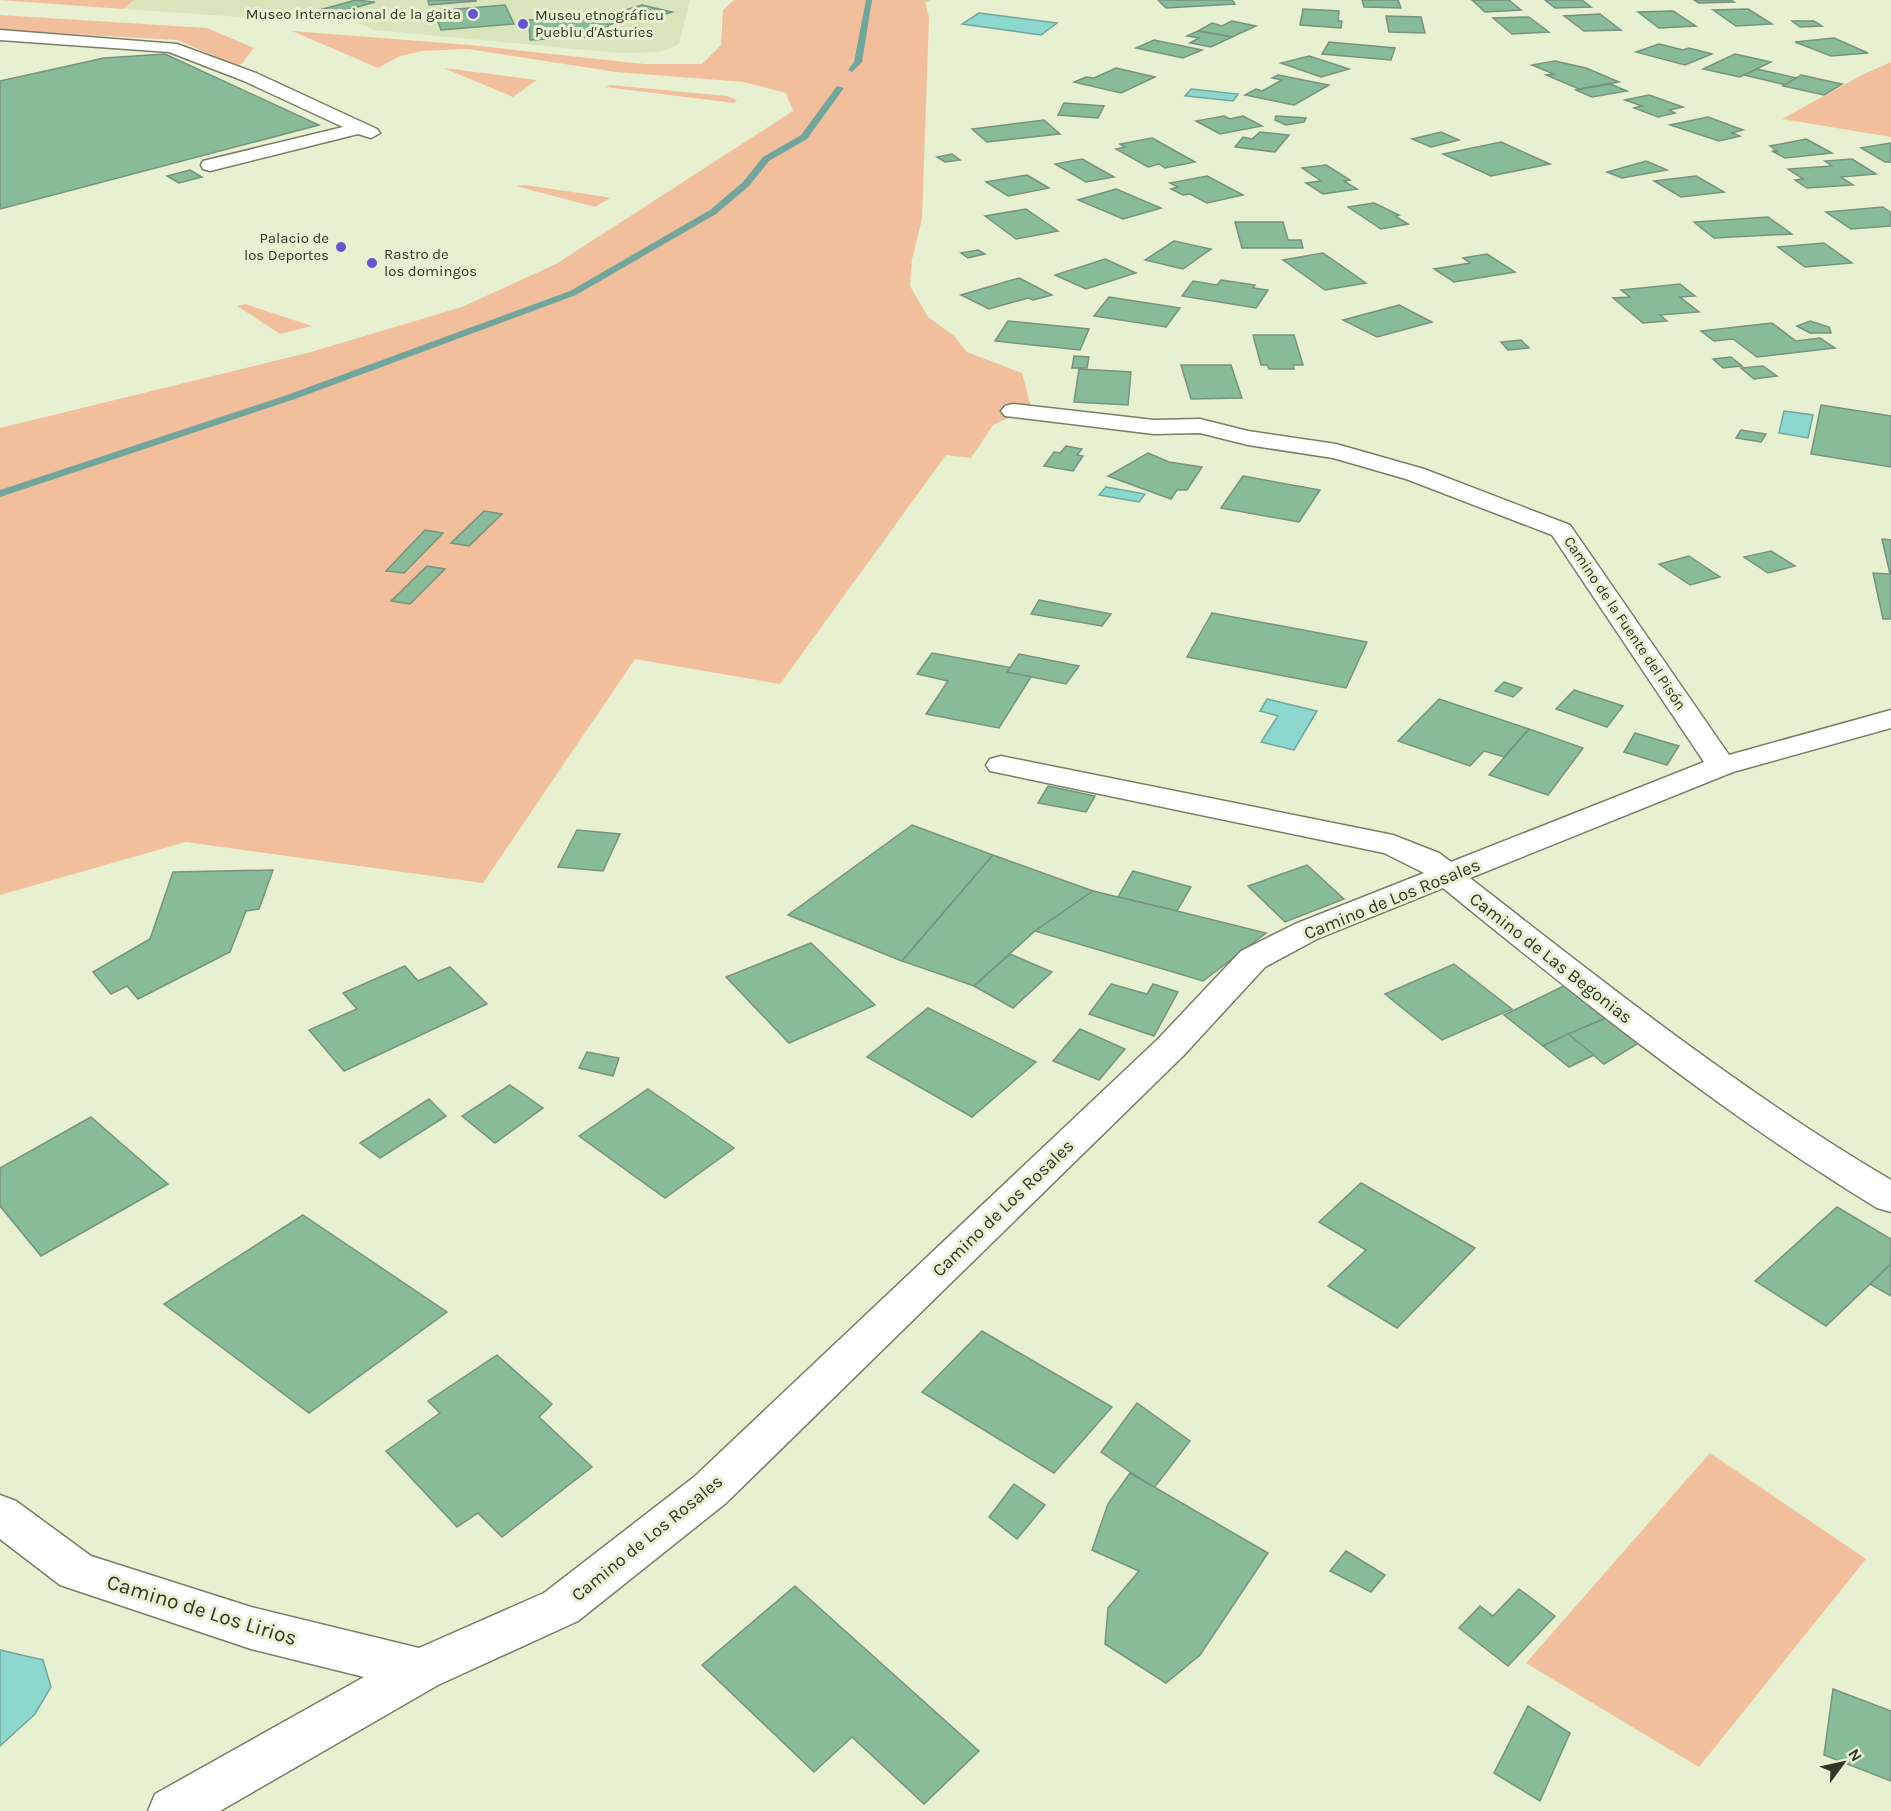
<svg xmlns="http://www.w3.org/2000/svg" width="1891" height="1811" font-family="Karla,sans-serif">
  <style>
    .built { fill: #d8e4bc }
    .green { fill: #f2bf9d }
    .water { fill: #8cd7ce; stroke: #71a69c; stroke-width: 1.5 }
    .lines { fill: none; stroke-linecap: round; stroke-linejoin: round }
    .stream { fill: #71a69c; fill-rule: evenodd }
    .building { fill: #88bb97; stroke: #77937f; stroke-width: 1.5 }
    .pedestrian-casing { stroke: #767f62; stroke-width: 3 }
    .minor-casing { stroke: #767f62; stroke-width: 3 }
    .pedestrian { fill: #fff; fill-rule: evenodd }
    .minor { fill: #fff; fill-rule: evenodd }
    .poi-dot { fill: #6555ce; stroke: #e7f0d0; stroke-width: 2 }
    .labels { text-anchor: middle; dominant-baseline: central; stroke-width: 6; stroke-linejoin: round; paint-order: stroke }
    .far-poi-label { font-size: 15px; fill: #323529; stroke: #e7f0d0; text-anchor: end }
    .far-street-label { font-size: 15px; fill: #323529; stroke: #e7f0d0 }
    .street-label { font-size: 18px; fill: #323529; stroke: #e7f0d0 }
    .near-street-label { font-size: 21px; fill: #323529; stroke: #e7f0d0 }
  </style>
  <rect width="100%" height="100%" fill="#e7f0d0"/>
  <path class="built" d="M134 0H690L679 44 660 52 619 53 374 30 347 18 313 22 123 9Z"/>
  <g class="green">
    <path d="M0 0H134L123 9Z"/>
    <path d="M734 0H930L925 3 929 17 922 219 912 259 910 286 928 317 954 336 967 352 1022 373 1031 407 993 425 971 458 946 455 780 684 635 659 483 883 186 842 0 895V428L311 352 462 307 556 264 793 111 786 93 744 82 616 72 468 49 422 51 400 56 378 68 292 31 470 45 644 64H702L721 45 723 10Z"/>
    <path d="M0 15 207 28 254 48 239 67 178 40 0 30Z"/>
    <path d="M1891 62V137L1782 119 1864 74Z"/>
    <path d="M444 68 537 80 513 97Z"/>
    <path d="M610 85 727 96 737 100 734 103 605 87Z"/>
    <path d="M525 185 606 197 610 198 595 207 516 186Z"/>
    <path d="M245 304 312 326 280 334 237 306Z"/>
    <path d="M1710 1453 1866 1559 1699 1767 1526 1663Z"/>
  </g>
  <g class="water">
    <path d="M979 13 1057 23 1041 35 962 24Z"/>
    <path d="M1191 89 1238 94 1233 101 1185 96Z"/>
    <path d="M1784 411 1813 415 1808 438 1779 433Z"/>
    <path d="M1106 487 1145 494 1139 502 1099 495Z"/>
    <path d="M1267 699 1317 711 1294 750 1261 742 1278 716 1260 711Z"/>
    <path d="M0 1650 43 1660 51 1687 35 1714 0 1746Z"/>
  </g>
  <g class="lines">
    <g class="stream">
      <path d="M866 0H872L862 62 852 72 848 70 854 62Z"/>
      <path d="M837 86 844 88 807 139 769 161 749 186 716 214 576 295 295 399 0 497V490L287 395 570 291 710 210 743 182 763 157 801 135Z"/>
    </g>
  </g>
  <g class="building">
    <path d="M356 0 375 2 337 13 323 9Z"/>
    <path d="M428 0H476V1L429 5Z"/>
    <path d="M1158 0H1232L1235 4 1166 8Z"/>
    <path d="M1362 0H1398L1401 8 1364 7Z"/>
    <path d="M1472 0H1509L1521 10 1485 12Z"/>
    <path d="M1545 0H1582L1591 7 1555 8Z"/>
    <path d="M1694 0H1731L1734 2 1699 3Z"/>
    <path d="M505 5 514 24 441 30 434 11Z"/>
    <path d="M642 5 672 12 640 22 628 19 608 25 609 36 530 40 529 20 605 16 606 22 623 17 612 14Z"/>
    <path d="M1303 9 1339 11 1338 21H1342L1341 28 1300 25Z"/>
    <path d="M1748 9 1772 24 1736 26 1713 10Z"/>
    <path d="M1673 11 1696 26 1659 28 1638 12Z"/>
    <path d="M1600 14 1621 30 1584 31 1564 16Z"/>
    <path d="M1386 16 1421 17 1425 33 1389 32Z"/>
    <path d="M1529 17 1549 32 1512 34 1493 18Z"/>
    <path d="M1232 21 1256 26 1232 37 1198 31 1212 23 1222 26Z"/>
    <path d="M1792 21H1814L1822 26 1800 27Z"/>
    <path d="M1198 31 1232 37 1211 47 1190 43 1199 38 1187 36Z"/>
    <path d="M1834 38 1868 53 1831 56 1795 42Z"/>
    <path d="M1154 40 1202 50 1183 58 1136 48Z"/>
    <path d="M1329 42 1395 48 1391 60 1322 54Z"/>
    <path d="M1659 44 1683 50 1689 48 1712 54 1685 65 1636 52Z"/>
    <path d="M165 54 319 125 0 209V81L104 58Z"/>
    <path d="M1735 54 1771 62 1740 77 1703 69Z"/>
    <path d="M1309 56 1349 69 1321 77 1281 63Z"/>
    <path d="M1555 61 1586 68 1619 82 1579 89 1546 75 1554 74 1532 65Z"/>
    <path d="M1116 68 1155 77 1121 93 1074 82 1086 77 1094 78Z"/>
    <path d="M1757 69 1797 78 1786 85 1744 75Z"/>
    <path d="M1278 75 1329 85 1294 105 1245 95 1256 89 1262 91 1282 80 1272 78Z"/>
    <path d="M1801 75 1842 84 1824 95 1783 86Z"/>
    <path d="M1610 84 1627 91 1592 97 1576 90Z"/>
    <path d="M1649 95 1683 107 1669 110 1675 113 1658 117 1634 108 1642 106 1625 100Z"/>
    <path d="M1064 103 1104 106 1098 118 1058 115Z"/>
    <path d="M1224 116 1230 119 1243 116 1262 126 1220 134 1196 121Z"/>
    <path d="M1276 116 1306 118 1304 122 1286 125 1275 120Z"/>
    <path d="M1708 117 1743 130 1732 133 1740 136 1719 141 1670 125Z"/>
    <path d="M1044 120 1060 134 987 142 972 129Z"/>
    <path d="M1260 132 1289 135 1275 152 1235 147 1243 137 1252 139Z"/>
    <path d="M1441 132 1459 140 1431 147 1412 139Z"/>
    <path d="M1152 138 1195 162 1165 168 1159 164 1148 167 1116 149 1125 147 1120 144Z"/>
    <path d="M1806 139 1832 153 1785 158 1772 151H1777L1770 146Z"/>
    <path d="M1501 142 1550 164 1491 176 1443 154Z"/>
    <path d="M1891 143V162H1885L1861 148Z"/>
    <path d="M952 154 960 160 945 162 937 157Z"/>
    <path d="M1082 159 1114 177 1086 182 1055 164Z"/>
    <path d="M1852 159 1876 174 1841 177 1853 185 1807 188 1795 180 1803 179 1788 169 1832 166 1825 161Z"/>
    <path d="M1646 161 1667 170 1622 178 1607 172Z"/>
    <path d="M1326 165 1350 180 1344 181 1357 189 1323 194 1306 183 1321 181 1302 168Z"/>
    <path d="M190 170 202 177 179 183 167 176Z"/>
    <path d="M1027 175 1049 188 1008 196 986 182Z"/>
    <path d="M1207 176 1243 195 1207 203 1190 194 1183 195 1171 189 1178 187 1170 183Z"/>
    <path d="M1696 176 1724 192 1681 197 1654 181Z"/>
    <path d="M1116 189 1161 208 1123 219 1078 200Z"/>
    <path d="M1374 203 1399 215 1395 216 1408 224 1381 229 1348 207Z"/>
    <path d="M1883 207 1891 213V226L1851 229 1826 212Z"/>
    <path d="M1026 209 1058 231 1016 239 985 216Z"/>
    <path d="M1768 217 1792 234 1714 238 1694 222Z"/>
    <path d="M1235 222H1283L1288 240H1301L1303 248H1242Z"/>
    <path d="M1174 241 1211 249 1183 269 1145 260Z"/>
    <path d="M1824 243 1852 263 1805 267 1778 247Z"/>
    <path d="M978 250 985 254 968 258 961 253Z"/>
    <path d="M1323 253 1366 283 1325 290 1283 260Z"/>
    <path d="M1487 254 1515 272 1454 282 1434 269 1470 263 1463 258Z"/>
    <path d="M1105 259 1136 273 1086 289 1055 275Z"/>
    <path d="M1019 278 1052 295 1033 300 1028 298 989 309 961 295Z"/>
    <path d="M1221 280 1255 285 1253 288 1268 290 1256 308 1182 296 1193 281 1217 285Z"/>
    <path d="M1680 284 1695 296 1680 297 1699 312 1660 315 1667 321 1643 323 1613 298 1630 297 1621 290Z"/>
    <path d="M1109 297 1180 308 1166 327 1094 316Z"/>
    <path d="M1399 305 1432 322 1377 337 1343 320Z"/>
    <path d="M1008 321 1089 329 1080 350 995 341Z"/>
    <path d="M1810 321 1829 327 1831 333H1810L1797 326Z"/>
    <path d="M1772 323 1796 341 1820 338 1835 348 1757 357 1733 339 1714 341 1701 331Z"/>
    <path d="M1253 335H1294L1303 365H1293L1294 369H1269L1267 365H1261Z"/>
    <path d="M1521 340 1529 348 1508 350 1501 342Z"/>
    <path d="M1074 356 1089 357 1087 368H1072Z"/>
    <path d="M1731 357 1742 366 1723 368 1713 359Z"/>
    <path d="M1181 365H1231L1242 398 1191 399Z"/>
    <path d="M1763 366 1777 376 1754 379 1741 368Z"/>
    <path d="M1079 369 1131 372 1128 405 1074 402Z"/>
    <path d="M1821 405 1891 416V467L1811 454Z"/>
    <path d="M1741 430 1766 434 1761 442 1736 438Z"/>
    <path d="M1066 446 1082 449 1077 455 1083 456 1073 471 1044 466 1054 452 1060 453Z"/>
    <path d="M1148 453 1169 462 1202 467 1187 490H1177L1171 499 1108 476Z"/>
    <path d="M1243 476 1320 490 1299 522 1221 508Z"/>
    <path d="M484 511 502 514 469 546 451 543Z"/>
    <path d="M425 530 443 533 404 573 386 571Z"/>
    <path d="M1882 539 1891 540V619H1883L1873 573 1890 574Z"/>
    <path d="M1771 551 1795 566 1768 573 1744 557Z"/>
    <path d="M1689 556 1720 577 1690 585 1659 564Z"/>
    <path d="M427 566 445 569 410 604 391 601Z"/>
    <path d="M1039 600 1111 614 1102 626 1031 614Z"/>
    <path d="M1212 613 1367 642 1346 688 1187 657Z"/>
    <path d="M932 653 1034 672 999 728 926 714 948 681 917 674Z"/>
    <path d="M1019 654 1079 666 1066 684 1007 672Z"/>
    <path d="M1504 682 1522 688 1513 697 1495 691Z"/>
    <path d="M1574 690 1623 706 1607 727 1556 709Z"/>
    <path d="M1439 699 1529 729 1504 757 1484 751 1470 766 1398 741Z"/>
    <path d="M1529 729 1583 748 1548 795 1489 775Z"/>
    <path d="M1635 733 1679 746 1667 765 1624 752Z"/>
    <path d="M1048 786 1095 796 1086 812 1038 803Z"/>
    <path d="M912 825 993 855 902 961 788 915Z"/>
    <path d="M577 830 620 834 603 871 558 867Z"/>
    <path d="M993 855 1093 891 1035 931 974 986 902 961Z"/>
    <path d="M1307 865 1344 899 1285 922 1248 886Z"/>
    <path d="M273 870 259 909 246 911 230 952 138 999 127 986 111 994 93 972 150 939 173 872Z"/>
    <path d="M1133 871 1191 887 1177 911 1118 897Z"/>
    <path d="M1093 891 1177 911 1266 933 1203 981 1035 931Z"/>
    <path d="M811 943 875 1005 789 1043 726 977Z"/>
    <path d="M1010 954 1052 972 1013 1008 974 986Z"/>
    <path d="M1454 964 1512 1009 1442 1040 1385 994Z"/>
    <path d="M405 966 418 981 450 967 487 1004 344 1071 309 1030 357 1009 343 993Z"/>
    <path d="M1111 984 1147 994 1153 984 1178 992 1154 1036 1089 1014Z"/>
    <path d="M1566 985 1606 1018 1543 1046 1504 1015Z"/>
    <path d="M928 1008 1036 1062 972 1117 867 1057Z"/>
    <path d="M1606 1018 1639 1043 1604 1064 1568 1034Z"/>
    <path d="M1080 1029 1125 1049 1099 1080 1053 1061Z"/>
    <path d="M1568 1034 1594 1055 1569 1067 1543 1046Z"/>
    <path d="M587 1052 619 1058 613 1076 579 1068Z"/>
    <path d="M510 1085 543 1108 495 1143 462 1116Z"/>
    <path d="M648 1089 734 1148 665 1198 579 1136Z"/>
    <path d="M429 1099 446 1116 380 1158 360 1143Z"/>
    <path d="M91 1117 168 1184 41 1256 0 1206V1168Z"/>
    <path d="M1361 1183 1475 1248 1397 1328 1328 1286 1366 1250 1319 1222Z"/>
    <path d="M1837 1207 1891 1239V1264L1826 1326 1755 1281Z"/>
    <path d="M303 1215 447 1312 309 1413 164 1304Z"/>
    <path d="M1891 1264V1296L1870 1284Z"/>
    <path d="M982 1331 1112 1407 1054 1473 922 1392Z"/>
    <path d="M497 1355 552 1404 539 1417 592 1467 502 1537 478 1513 457 1527 386 1451 440 1413 428 1401Z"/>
    <path d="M1137 1403 1190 1441 1154 1488 1101 1452Z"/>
    <path d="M1130 1473 1268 1553 1200 1655 1166 1683 1105 1644 1108 1608 1139 1571 1092 1550 1108 1504Z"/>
    <path d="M1014 1484 1045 1505 1017 1539 989 1517Z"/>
    <path d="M1346 1551 1385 1575 1371 1592 1330 1571Z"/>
    <path d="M795 1586 979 1751 924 1804 852 1737 814 1772 702 1665Z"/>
    <path d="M1519 1589 1555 1616 1508 1666 1459 1628 1480 1606 1493 1616Z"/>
    <path d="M1833 1689 1891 1711V1781L1824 1755Z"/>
    <path d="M1528 1706 1570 1733 1540 1801 1494 1773Z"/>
  </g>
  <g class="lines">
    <defs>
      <path id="pedestrian" d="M0 30 177 44 256 73 377 129 380 133 371 138 358 134 210 171 203 169 201 165 203 161 343 127 244 81 169 52 0 40Z"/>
      <path id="minor" d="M1013 404 1154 420 1200 419 1248 431 1336 444 1424 469 1570 525 1729 755 1891 710V728L1733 772 1470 878C1606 984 1742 1092 1891 1180V1212L1877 1208C1723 1114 1583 1002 1443 888L1319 938 1265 967 1184 1055 726 1503 578 1621 438 1685 220 1811H148L155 1794 364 1677 251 1649 60 1585 0 1539V1495L16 1501 91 1556 251 1607 419 1648 544 1593 694 1477 1158 1039 1241 951 1295 924 1424 873 1384 853 990 771 986 765 990 759 1001 756 1393 835 1439 853 1451 862 1704 762 1552 535 1406 479 1333 458 1248 445 1200 433 1154 434 1005 416 1001 411 1005 406Z"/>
    </defs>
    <use href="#pedestrian" class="pedestrian-casing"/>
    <use href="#minor" class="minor-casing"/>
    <use href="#pedestrian" class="pedestrian"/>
    <use href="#minor" class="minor"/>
  </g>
  <g class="poi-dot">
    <circle cx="473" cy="14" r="6"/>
    <circle cx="523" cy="24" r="6"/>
    <circle cx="341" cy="247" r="6"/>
    <circle cx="372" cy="263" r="6"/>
  </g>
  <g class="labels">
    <g class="far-poi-label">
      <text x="461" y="14">Museo Internacional de la gaita</text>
      <text x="535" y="15" text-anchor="start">Museu etnográficu<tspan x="535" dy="17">Pueblu d'Asturies</tspan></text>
      <text x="329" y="238">Palacio de<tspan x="329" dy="17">los Deportes</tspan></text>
      <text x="384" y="254" text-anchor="start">Rastro de<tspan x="384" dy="17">los domingos</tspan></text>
    </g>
    <g class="far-street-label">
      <text transform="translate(1625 623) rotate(56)">Camino de la Fuente del Pisón</text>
    </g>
    <g class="street-label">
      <text transform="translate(1392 899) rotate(-22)">Camino de Los Rosales</text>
      <text transform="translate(1551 958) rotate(38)">Camino de Las Begonias</text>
      <text transform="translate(1003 1208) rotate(-44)">Camino de Los Rosales</text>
      <text transform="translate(647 1538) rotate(-39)">Camino de Los Rosales</text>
    </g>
    <g class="near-street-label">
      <text transform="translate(202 1610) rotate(17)">Camino de Los Lirios</text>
    </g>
  </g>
  <g transform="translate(1843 1763) rotate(57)" stroke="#e7f0d0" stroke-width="4.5" paint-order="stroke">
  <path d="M0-4.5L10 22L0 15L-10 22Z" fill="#323529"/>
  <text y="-9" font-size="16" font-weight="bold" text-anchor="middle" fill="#323529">N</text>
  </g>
</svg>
